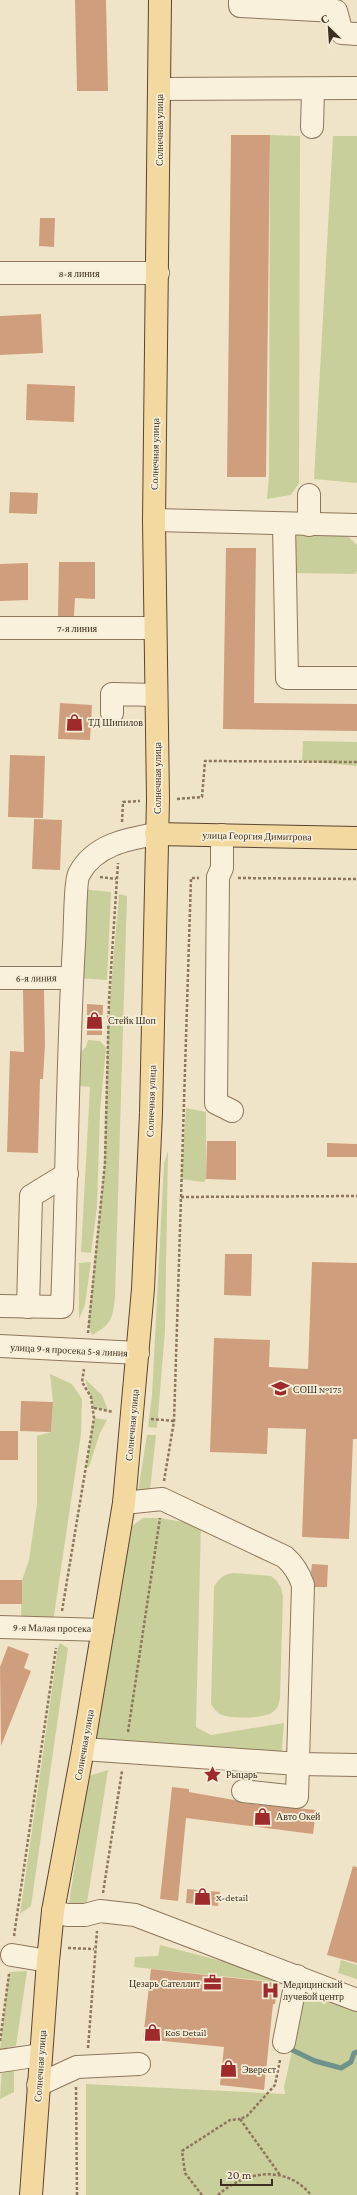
<svg xmlns="http://www.w3.org/2000/svg" width="357" height="2195" font-family="'Crimson Pro',serif">
  <style>
    .green { fill: #c9cf9b }
    .lines { fill: none; stroke-linecap: round; stroke-linejoin: round }
    .stream { stroke: #6f938a; stroke-width: 5 }
    .building { fill: #cf9f7d }
    .minor-casing { stroke: #8d765c; stroke-width: 24 }
    .major-casing { stroke: #5b4430; stroke-width: 24 }
    .path { stroke: #8d765c; stroke-width: 2.5; stroke-dasharray: 3 2; stroke-linecap: butt }
    .minor { stroke: #faf1dc; stroke-width: 22 }
    .major { stroke: #f3d9a0; stroke-width: 22 }
    .labels { text-anchor: middle; dominant-baseline: central; stroke-width: 3.5; stroke-linejoin: round; paint-order: stroke }
    .street-label { font-size: 10px; fill: #3d2e20; stroke: #f7eed8 }
    .poi-label { font-size: 10px; fill: #3d2e20; stroke: #f7eed8; text-anchor: start }
  </style>
  <rect width="100%" height="100%" fill="#f0e4c8"/>
  <g class="green">
    <path d="M270 135 300 136 299 483 291 495 267 499 269 475Z"/>
    <path d="M333 136H357V483L314 479Z"/>
    <path d="M284 525H336L357 545V571L355 574 293 573Z"/>
    <path d="M303 741 357 742V766L302 761Z"/>
    <path d="M81 889 111 892 107 980 79 978Z"/>
    <path d="M119 894 127 896 115 1297C113 1318 111 1325 92 1335L88 1324 104 1172 108 1022Z"/>
    <path d="M88 1040 100 1041 106 1048 100 1111 97 1207 91 1253 81 1252 90 1087 77 1086 78 1054 86 1047Z"/>
    <path d="M186 1108 206 1112V1179L204 1182 181 1179Z"/>
    <path d="M168 1151 165 1331 157 1428 148 1427 152 1395 164 1163Z"/>
    <path d="M91 1262 85 1305 79 1319V1263Z"/>
    <path d="M50 1374 72 1384 82 1399 81 1434 53 1622 21 1617 22 1580 29 1560 37 1504V1436L51 1432 53 1402Z"/>
    <path d="M85 1379 102 1395 108 1410 94 1408Z"/>
    <path d="M94 1418 107 1420 100 1433 89 1467H86Z"/>
    <path d="M147 1435H156L149 1500 138 1491Z"/>
    <path d="M143 1518H160L201 1525 196 1727 211 1735 284 1723 281 1760 96 1739 132 1526Z"/>
    <path d="M234 1573 271 1576 277 1581 281 1588 283 1596 280 1698C279 1703 278 1708 274 1711 266 1719 232 1719 222 1715 217 1713 214 1709 211 1704L214 1587C219 1578 224 1574 234 1573Z"/>
    <path d="M60 1643 68 1648 31 1906 20 1914 58 1647Z"/>
    <path d="M108 1770 85 1915H67L89 1776Z"/>
    <path d="M160 1945 279 1976 278 1982 134 1967 135 1957 158 1956Z"/>
    <path d="M341 1960 357 1965V1979L338 1973Z"/>
    <path d="M27 1971 16 2046 0 2049 9 1972Z"/>
    <path d="M306 1989 357 2004V2195H86V2084L285 2094 284 2087Z"/>
    <path d="M2 2065 14 2071V2092L0 2099Z"/>
  </g>
  <g class="lines">
    <path class="stream" d="M286 2047 315 2061 341 2068 351 2062 354 2053 357 2052"/>
  </g>
  <g class="building">
    <path d="M75 0H106L108 91H77Z"/>
    <path d="M231 135H270L266 477H227Z"/>
    <path d="M40 218H55L54 247 39 246Z"/>
    <path d="M41 314 43 353 0 355V316Z"/>
    <path d="M27 384 75 386 74 422 26 420Z"/>
    <path d="M10 492 38 493 37 514 9 513Z"/>
    <path d="M226 548H256L254 703 357 704V731L223 729Z"/>
    <path d="M59 562H95V599L75 598 74 616H58Z"/>
    <path d="M28 563V600L0 601V564Z"/>
    <path d="M60 703 92 705 90 740 58 739Z"/>
    <path d="M10 755 45 756 43 818 8 817Z"/>
    <path d="M34 819 62 820 60 870 32 869Z"/>
    <path d="M23 990H44L45 1045 43 1079H40L38 1153 7 1152 10 1051 24 1052Z"/>
    <path d="M87 1004 103 1005 102 1035H87Z"/>
    <path d="M207 1141H236V1180L206 1179Z"/>
    <path d="M327 1143 357 1144V1157H327Z"/>
    <path d="M225 1254H252L251 1296 224 1295Z"/>
    <path d="M312 1262 357 1263V1439H353L349 1539 302 1537 306 1429 268 1428 267 1454 210 1452 214 1338 270 1340 269 1367 308 1369Z"/>
    <path d="M21 1401 53 1402 51 1432 20 1431Z"/>
    <rect x="0" y="1431" width="18" height="29"/>
    <path d="M312 1564 328 1565 327 1587H315L311 1572Z"/>
    <rect x="0" y="1580" width="22" height="24"/>
    <path d="M8 1646 29 1654 24 1668 31 1671 1 1746 0 1667Z"/>
    <path d="M172 1787 189 1789V1792L234 1800 242 1803 316 1810 313 1834 186 1818 178 1901 160 1899Z"/>
    <path d="M353 1866 357 1867V1963L327 1955Z"/>
    <path d="M187 1889 220 1892 218 1906 186 1903Z"/>
    <path d="M151 1969 278 1983 275 2004H273L264 2090 220 2085 224 2047 143 2039Z"/>
  </g>
  <g class="lines">
    <defs>
      <g id="minor">
        <path d="M240 0V6L336 11 342 33 357 34"/>
        <path d="M159 89 357 88"/>
        <path d="M312 127 313 90"/>
        <path d="M0 273H158"/>
        <path d="M309 495V525"/>
        <path d="M154 520 357 525"/>
        <path d="M284 525 287 678H357"/>
        <path d="M0 628H154"/>
        <path d="M112 713V694L156 695"/>
        <path d="M222 835V868L218 877 216 1103 232 1111"/>
        <path d="M0 978H72"/>
        <path d="M0 1306 62 1307C67 1186 67 1065 74 944 75 932 75 881 79 874 94 845 127 839 156 834"/>
        <path d="M28 1307 31 1196 67 1174"/>
        <path d="M0 1346 138 1353"/>
        <path d="M124 1503 162 1499 285 1557C294 1565 299 1573 303 1585L297 1797 243 1791"/>
        <path d="M0 1627 103 1630"/>
        <path d="M83 1749 299 1764 357 1765"/>
        <path d="M53 1911 67 1915H85L100 1911 135 1915 357 2000"/>
        <path d="M12 1955 48 1961"/>
        <path d="M284 2042 297 1976"/>
        <path d="M0 2061 41 2055"/>
        <path d="M38 2085 77 2067 139 2064"/>
      </g>
      <g id="major">
        <path d="M156 834 357 838"/>
        <path d="M31 2195 48 1961 53 1911 83 1749 124 1503 143 1289 151 1113 158 799 154 520 160 0"/>
      </g>
    </defs>
    <use href="#minor" class="minor-casing"/>
    <use href="#major" class="major-casing"/>
    <g class="path">
      <path d="M177 799 202 797 205 761 357 762"/>
      <path d="M122 822 123 802 140 801"/>
      <path d="M100 877 116 879"/>
      <path d="M238 878 357 879"/>
      <path d="M181 1197 357 1196"/>
      <path d="M88 1333 105 1162 109 1000 118 863"/>
      <path d="M94 1408 113 1412"/>
      <path d="M151 1419 174 1421"/>
      <path d="M164 1481 174 1421 191 878H199"/>
      <path d="M62 1611 94 1418 91 1397 82 1382 84 1369"/>
      <path d="M128 1732 160 1518"/>
      <path d="M103 1893 122 1771"/>
      <path d="M14 1936 56 1648"/>
      <path d="M68 1948 94 1949"/>
      <path d="M0 2041 9 1974"/>
      <path d="M88 2048 97 1931"/>
      <path d="M280 2060 275 2085 247 2116 240 2119 280 2175"/>
      <path d="M76 2087 77 2195"/>
      <path d="M202 2195 185 2173 182 2151 230 2120 240 2119"/>
      <path d="M218 2195C245 2171 286 2164 311 2195"/>
    </g>
    <use href="#minor" class="minor"/>
    <use href="#major" class="major"/>
  </g>
  <defs>
    <symbol id="shop-bare" viewBox="-9 -9 18 18"><path d="M-5-2.5h2.3a2.7 3.5 0 0 1 5.4 0H5L5.5 6h-11ZM-1.5-2.5h3a1.5 2.3 0 0 0-3 0Z" fill="#9e2a2b" stroke="#f7eed8" stroke-width="2.5" paint-order="stroke"/></symbol>
    <symbol id="school-bare" viewBox="-9 -9 18 18"><path d="M0-5L7-2L0 1L-7-2ZM-4 1L0 2.5L4 1V4Q0 6-4 4Z" fill="#9e2a2b" stroke="#f7eed8" stroke-width="2.5" paint-order="stroke"/></symbol>
    <symbol id="sight-bare" viewBox="-9 -9 18 18"><path d="M0-6L1.8-2.2L6-1.7L2.9 1.2L3.7 5.4L0 3.3L-3.7 5.4L-2.9 1.2L-6-1.7L-1.8-2.2Z" fill="#9e2a2b" stroke="#f7eed8" stroke-width="2.5" paint-order="stroke"/></symbol>
    <symbol id="office-bare" viewBox="-9 -9 18 18"><path d="M-6-3h4V-5.5h4V-3h4V5H-6ZM-1-4.5V-3h2v-1.5ZM-6 0V1H6V0Z" fill="#9e2a2b" stroke="#f7eed8" stroke-width="2.5" paint-order="stroke"/></symbol>
    <symbol id="hospital-bare" viewBox="-9 -9 18 18"><path d="M-5-5h3v3.5h4V-5h3V5h-3V1.5h-4V5h-3Z" fill="#9e2a2b" stroke="#f7eed8" stroke-width="2.5" paint-order="stroke"/></symbol>
  </defs>
  <g fill-rule="evenodd">
    <use href="#shop-bare" x="62" y="710" width="25" height="25"/>
    <use href="#shop-bare" x="82" y="1008" width="25" height="25"/>
    <use href="#school-bare" x="268" y="1376" width="25" height="25"/>
    <use href="#sight-bare" x="200" y="1762" width="25" height="25"/>
    <use href="#shop-bare" x="250" y="1804" width="25" height="25"/>
    <use href="#shop-bare" x="190" y="1884" width="25" height="25"/>
    <use href="#office-bare" x="200" y="1970" width="25" height="25"/>
    <use href="#hospital-bare" x="258" y="1978" width="25" height="25"/>
    <use href="#shop-bare" x="140" y="2020" width="25" height="25"/>
    <use href="#shop-bare" x="216" y="2056" width="25" height="25"/>
  </g>
  <g class="labels">
    <g class="street-label">
      <text transform="translate(159 130) rotate(-90)">Солнечная улица</text>
      <text x="79" y="273">8-я линия</text>
      <text transform="translate(155 454) rotate(-89)">Солнечная улица</text>
      <text x="77" y="628">7-я линия</text>
      <text transform="translate(157 778) rotate(-90)">Солнечная улица</text>
      <text transform="translate(257 836) rotate(1)">улица Георгия Димитрова</text>
      <text transform="translate(36 978) rotate(-1)">6-я линия</text>
      <text transform="translate(151 1101) rotate(-88)">Солнечная улица</text>
      <text transform="translate(69 1350) rotate(3)">улица 9-я просека 5-я линия</text>
      <text transform="translate(132 1425) rotate(-85)">Солнечная улица</text>
      <text transform="translate(52 1628) rotate(1)">9-я Малая просека</text>
      <text transform="translate(84 1745) rotate(-80)">Солнечная улица</text>
      <text transform="translate(40 2066) rotate(-86)">Солнечная улица</text>
    </g>
    <g class="poi-label">
      <text x="88" y="722">ТД Шипилов</text>
      <text x="108" y="1020">Стейк Шоп</text>
      <text x="293" y="1389">СОШ №175</text>
      <text x="226" y="1774">Рыцарь</text>
      <text x="276" y="1816">Авто Окей</text>
      <text x="216" y="1897">X-detail</text>
      <text x="200" y="1983" text-anchor="end">Цезарь Сателлит</text>
      <text x="283" y="1984">Медицинский<tspan x="283" dy="12">лучевой центр</tspan></text>
      <text x="165" y="2032">KoS Detail</text>
      <text x="242" y="2069">Эверест</text>
    </g>
  </g>
  <g transform="translate(329 28) rotate(335)" stroke="#f7eed8" stroke-width="3" paint-order="stroke">
  <path d="M0-3L7 15L0 10L-7 15Z" fill="#3d2e20"/>
  <text y="-6" font-size="11" font-weight="bold" text-anchor="middle" fill="#3d2e20">С</text>
  </g>
  <path d="M221 2179v6h51v-6" fill="none" stroke="#3d2e20" stroke-width="2"/>
  <text x="227" y="2179" font-size="12" fill="#3d2e20" stroke="#f7eed8" stroke-width="3" paint-order="stroke">20 m</text>
</svg>
